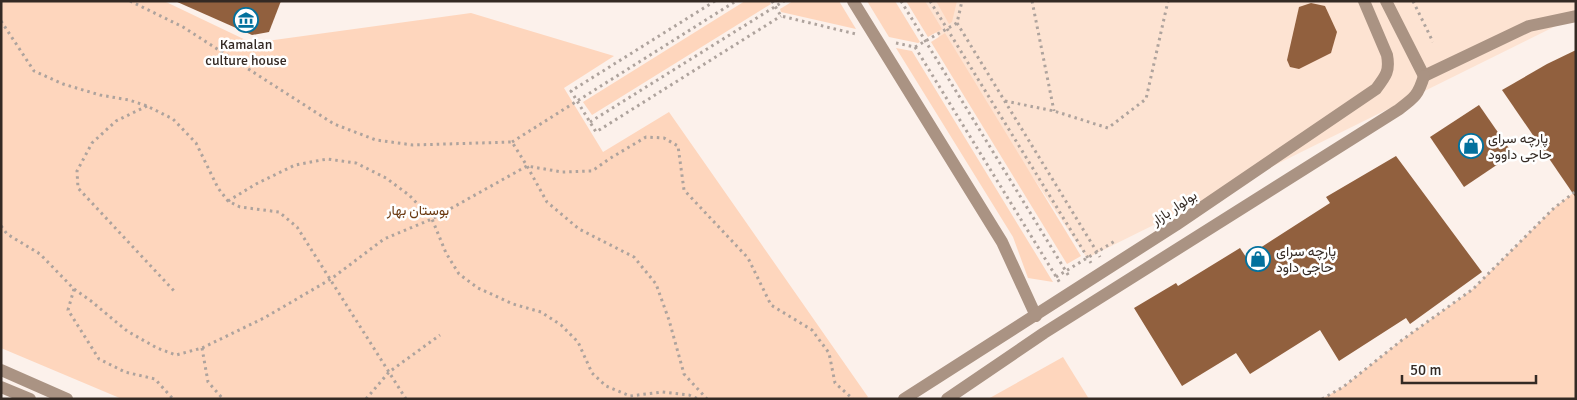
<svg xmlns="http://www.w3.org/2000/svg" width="1577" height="400" font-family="Signika,Vazirmatn,sans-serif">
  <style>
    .built { fill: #fde3d2 }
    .green { fill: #fed6bd }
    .building { fill: #91603e }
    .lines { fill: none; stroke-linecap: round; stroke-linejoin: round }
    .path { stroke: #aea39d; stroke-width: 3; stroke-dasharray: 2.5 4; stroke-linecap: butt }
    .tertiary { stroke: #aa9383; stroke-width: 12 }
    .labels { text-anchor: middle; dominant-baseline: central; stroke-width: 5; stroke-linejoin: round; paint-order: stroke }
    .poi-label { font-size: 14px; fill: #342a24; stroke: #fff; text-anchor: start }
    .street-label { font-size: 14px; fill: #342a24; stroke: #fff }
    .park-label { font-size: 14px; fill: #69370e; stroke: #fff }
  </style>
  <rect width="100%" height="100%" fill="#fcf1eb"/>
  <path class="built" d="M915 1H1576V16L1087 258Z"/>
  <g class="green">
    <path d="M1 1H164L252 43 471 13 614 56 564 88 603 152 669 112 868 397 866 399H122L1 348Z"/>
    <path d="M745 1H769L771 4 592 115 583 102Z"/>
    <path d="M793 1H839L856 29 781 12 780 9Z"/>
    <path d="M867 1H895L920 42 918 43 889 37Z"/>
    <path d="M906 1H925L942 29 928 37Z"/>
    <path d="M936 1H957L952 22 949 24Z"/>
    <path d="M945 33 1081 256 1067 264 931 42Z"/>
    <path d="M896 48 912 51 1053 282 1028 278 1013 237Z"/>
    <path d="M1576 191V399H1322L1343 387 1402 340 1473 289 1554 208Z"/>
    <path d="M1063 357 1089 399H988Z"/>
  </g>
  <g class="building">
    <path d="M175 1H281L269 32 252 35Z"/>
    <path d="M1311 3 1325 6 1337 32 1331 53 1299 69 1290 67 1287 60 1299 7Z"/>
    <path d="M1576 50V198L1502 90 1547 64Z"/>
    <path d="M1479 105 1513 154 1464 187 1430 137Z"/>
    <path d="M1396 156 1482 272 1410 324 1406 318 1339 361 1320 330 1250 374 1236 353 1182 386 1134 308 1176 283 1178 286 1240 248 1246 257 1330 203 1326 197Z"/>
  </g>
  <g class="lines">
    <g class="path">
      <path d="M130 1 183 27 334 124 376 140 413 145 512 142 527 166 547 202 579 229 634 257 656 284 669 320 684 374 707 399"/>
      <path d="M715 1 571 91 596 132 781 16"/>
      <path d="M772 1 781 16 856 34"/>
      <path d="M901 1 1070 278"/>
      <path d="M930 1 1091 263"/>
      <path d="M1032 1 1054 111"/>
      <path d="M1413 1 1433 42"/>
      <path d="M1 21 34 71 63 84 100 95 129 100 147 106 173 119 196 143 218 188 228 201 240 207 279 212 297 227 406 399"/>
      <path d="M957 23 1100 257"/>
      <path d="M896 43 915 47 957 23 962 1"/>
      <path d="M915 47 1060 283"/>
      <path d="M1005 101 1054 111 1108 128 1146 99 1168 1"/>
      <path d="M147 106 116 121 92 143 77 171 78 188 176 293"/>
      <path d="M590 122 784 1"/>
      <path d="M512 142 736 1"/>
      <path d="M228 201 256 184 295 165 327 159 356 163 386 178 409 195 432 219 446 253 459 274 478 288 513 304 541 312 561 325 578 342 592 373 606 386 630 396 662 392 689 395 698 399"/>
      <path d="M1 226 7 234 40 254 74 289 91 301 127 331 157 348 176 355 202 348 264 318 331 279 384 239 432 219 527 166 562 172 592 171 609 159 646 137 664 138 678 146 684 190 748 258 771 305 812 330 829 353 835 383 853 399"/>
      <path d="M1056 277 1115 241"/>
      <path d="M74 289 68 310 99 359 125 372 155 379 173 399"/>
      <path d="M202 348 208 382 223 399"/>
      <path d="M366 399 389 372 440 335"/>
      <path d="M1322 399 1343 387 1402 340 1473 289 1554 208 1576 191"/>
    </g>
    <g class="tertiary">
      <path d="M853 1 1002 242 1036 316"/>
      <path d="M1386 1 1424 76"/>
      <path d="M1424 76 1529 26 1576 16"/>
      <path d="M1 370 67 399"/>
      <path d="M1 387 30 399"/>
      <path d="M904 399 1176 225 1376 89C1386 76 1390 71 1387 55L1364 1"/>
      <path d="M947 399 1044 333 1398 110C1414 98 1418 96 1424 76"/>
    </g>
  </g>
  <defs>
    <symbol id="museum-ring" viewBox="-11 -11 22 22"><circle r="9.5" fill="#fff" stroke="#03719d" stroke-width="1.5"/><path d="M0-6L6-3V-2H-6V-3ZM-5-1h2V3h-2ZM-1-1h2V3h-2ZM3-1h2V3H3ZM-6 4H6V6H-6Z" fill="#03719d"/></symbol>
    <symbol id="shop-ring" viewBox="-11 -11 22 22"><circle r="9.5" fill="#fff" stroke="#03719d" stroke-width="1.5"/><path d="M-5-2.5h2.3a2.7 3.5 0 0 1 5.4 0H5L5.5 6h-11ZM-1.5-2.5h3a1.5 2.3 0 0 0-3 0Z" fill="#03719d"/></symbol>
  </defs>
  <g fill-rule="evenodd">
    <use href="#museum-ring" x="232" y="6" width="28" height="28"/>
    <use href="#shop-ring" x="1457" y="132" width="28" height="28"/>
    <use href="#shop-ring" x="1244" y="245" width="28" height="28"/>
  </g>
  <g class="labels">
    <g class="poi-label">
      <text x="246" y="44" text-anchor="middle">Kamalan<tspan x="246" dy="16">culture house</tspan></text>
      <text x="1488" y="138">پارچه سرای<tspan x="1488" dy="16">حاجی داوود</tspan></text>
      <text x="1276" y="251">پارچه سرای<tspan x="1276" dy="16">حاجی داود</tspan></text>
    </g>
    <g class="street-label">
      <text transform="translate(1174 208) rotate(-34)">بولوار بازار</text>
    </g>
    <g class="park-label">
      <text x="418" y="210">بوستان بهار</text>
    </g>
  </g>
  <rect width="1577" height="400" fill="none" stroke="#342a24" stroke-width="5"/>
  <path d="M1402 375v8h134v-8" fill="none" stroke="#342a24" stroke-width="2.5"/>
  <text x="1410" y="375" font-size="15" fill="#342a24" stroke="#ffffff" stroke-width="4" paint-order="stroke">50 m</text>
</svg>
